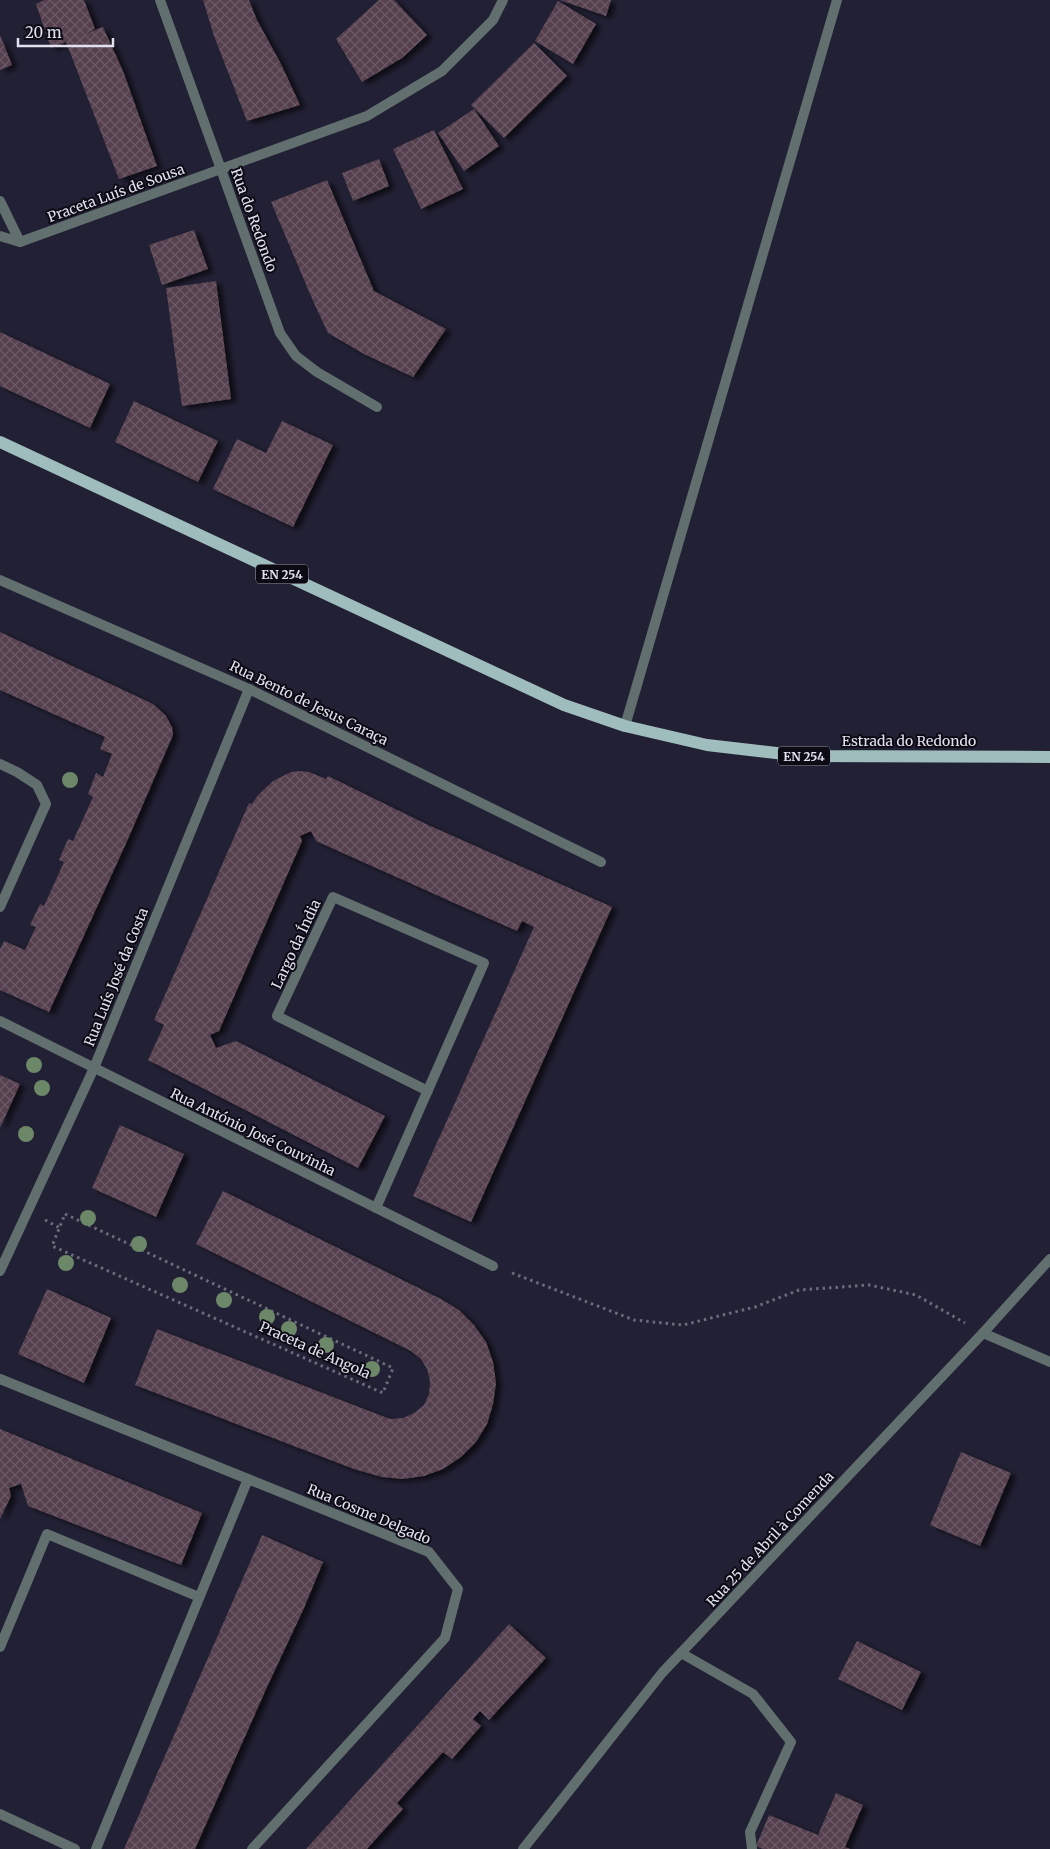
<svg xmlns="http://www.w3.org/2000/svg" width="1050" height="1849" font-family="Merriweather,serif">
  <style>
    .building { fill: url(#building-cross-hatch); filter: url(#shadow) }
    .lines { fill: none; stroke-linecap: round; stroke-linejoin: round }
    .path { stroke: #6c6b7c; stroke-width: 3; stroke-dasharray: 2.5 4; stroke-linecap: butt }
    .service { stroke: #616f6f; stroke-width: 10 }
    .minor { stroke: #616f6f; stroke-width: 10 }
    .primary { stroke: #9fbdbc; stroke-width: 12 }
    .tree { fill: #6d8769 }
    .labels { text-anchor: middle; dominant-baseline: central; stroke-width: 4; stroke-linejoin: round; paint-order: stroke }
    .shield { fill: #0c0b14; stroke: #a2a1ad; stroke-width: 1 }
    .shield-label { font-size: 12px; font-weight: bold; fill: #e2e1ef }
    .street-label { font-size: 14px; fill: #e2e1ef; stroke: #0c0b14 }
  </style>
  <defs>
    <pattern id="building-cross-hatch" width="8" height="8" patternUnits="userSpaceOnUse" patternTransform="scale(1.25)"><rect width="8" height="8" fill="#553f4d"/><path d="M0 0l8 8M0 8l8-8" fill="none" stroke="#6d5a67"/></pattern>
    <filter id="shadow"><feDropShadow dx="5.5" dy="3" stdDeviation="2.5" flood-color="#0009"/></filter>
  </defs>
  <rect width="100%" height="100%" fill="#222034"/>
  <g class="building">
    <path d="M44 0H84L95 29 82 35 103 27 123 71 157 166 119 179 66 42 51 48 36 4Z"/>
    <path d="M203 0H249L257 20 281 64 300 105 247 121 214 36Z"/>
    <path d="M379 0H394L427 35 402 58 362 82 336 39Z"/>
    <path d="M560 0H611L606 16Z"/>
    <path d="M558 1 596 24 573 64 535 41Z"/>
    <path d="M0 35 12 65 0 70Z"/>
    <path d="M534 43 567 76 504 138 471 105Z"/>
    <path d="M474 109 499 146 464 171 438 133Z"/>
    <path d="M434 130 463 189 421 209 393 149Z"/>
    <path d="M379 159 389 186 353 201 342 173Z"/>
    <path d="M327 180 374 291 446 329 413 377 364 354 328 333 313 301 271 202Z"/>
    <path d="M194 230 208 269 162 285 149 245Z"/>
    <path d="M216 281 231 399 182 406 166 288Z"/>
    <path d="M0 332 110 384 90 428 0 386Z"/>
    <path d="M134 401 218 441 198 482 115 442Z"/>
    <path d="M282 421 333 445 293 527 213 489 237 439 266 453Z"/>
    <path d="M0 632 153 704 166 716 172 727 173 735 128 839 49 1012 0 990V949L4 941 25 950 36 927 30 925 40 904 44 906 64 862 59 860 68 839 73 841 93 797 88 794 96 773 103 777 112 754 100 749 105 737 0 690Z"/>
    <path d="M299 771 309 772 326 779 328 776 426 824 612 907 471 1222 413 1196 534 927 522 921 517 931 316 841 311 831 300 836 302 841 219 1031 210 1035 216 1048 236 1041 385 1116 358 1168 148 1060 164 1025 154 1020 249 803 252 804 258 795 273 781 291 772Z"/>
    <path d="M0 1075 20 1084 0 1128Z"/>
    <path d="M120 1125 184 1154 156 1217 92 1188Z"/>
    <path d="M223 1191 441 1299 459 1310 474 1325 486 1342 493 1362 496 1383 493 1404 487 1424 476 1442 461 1457 443 1469 424 1476 403 1479 382 1477 354 1469 135 1385 157 1329 390 1419 403 1418 414 1413 424 1405 429 1394 430 1381 427 1369 421 1359 411 1351 196 1244Z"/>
    <path d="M47 1289 111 1318 84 1383 18 1354Z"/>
    <path d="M0 1429 202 1513 181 1565 28 1506 21 1484 9 1488 11 1496 0 1519Z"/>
    <path d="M961 1452 1011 1473 980 1546 930 1525Z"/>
    <path d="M262 1535 323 1562 304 1608 267 1687 195 1849H124Z"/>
    <path d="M509 1624 546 1658 489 1720 480 1711 473 1719 481 1726 452 1759 443 1752 397 1803 403 1809 367 1849H306Z"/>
    <path d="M857 1641 921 1672 902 1710 838 1679Z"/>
    <path d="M836 1793 863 1805 845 1847 850 1849H763L756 1846 769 1815 818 1835Z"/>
  </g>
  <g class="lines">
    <g class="path">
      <path d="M65 1214 393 1368 383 1393 52 1246Z"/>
      <path d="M45 1220 60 1228"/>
      <path d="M512 1273 634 1320 683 1325 755 1307 799 1290 869 1285 916 1295 965 1323"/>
    </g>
    <path class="service" d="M625 726 837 0"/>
    <g class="minor">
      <path d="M160 0 280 333 296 356 317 372 377 407"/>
      <path d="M0 201 20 242"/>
      <path d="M0 236 20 242 367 116 442 71 493 20 503 0"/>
      <path d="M0 580 249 689 601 862"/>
      <path d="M0 764 17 772 37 785 46 804 0 907"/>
      <path d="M0 1021 493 1266"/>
      <path d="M376 1208 484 963 333 897 277 1016 428 1091"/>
      <path d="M0 1271 94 1068 249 689"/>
      <path d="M983 1333 1050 1362"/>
      <path d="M0 1379 429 1552 458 1589 445 1638 252 1849"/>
      <path d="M0 1647 47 1534 199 1597"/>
      <path d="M681 1653 753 1694 791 1742 750 1832 752 1849"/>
      <path d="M0 1814 75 1849"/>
      <path d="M96 1849 248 1479"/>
      <path d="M523 1849 662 1673 983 1333 1050 1259"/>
    </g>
    <path class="primary" d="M0 442 564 705 625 726 707 745 802 756 1050 757"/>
  </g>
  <g class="tree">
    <circle cx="70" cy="780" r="8"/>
    <circle cx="34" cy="1065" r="8"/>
    <circle cx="42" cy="1088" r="8"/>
    <circle cx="26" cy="1134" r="8"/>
    <circle cx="88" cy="1218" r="8"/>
    <circle cx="139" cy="1244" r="8"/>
    <circle cx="66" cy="1263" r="8"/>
    <circle cx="180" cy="1285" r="8"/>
    <circle cx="224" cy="1300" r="8"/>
    <circle cx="267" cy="1317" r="8"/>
    <circle cx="289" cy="1329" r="8"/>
    <circle cx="326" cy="1345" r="8"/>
    <circle cx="372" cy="1369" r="8"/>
  </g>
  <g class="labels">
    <g class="shield">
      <rect x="256" y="564.5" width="52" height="19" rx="4"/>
      <rect x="778" y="746.5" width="52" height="19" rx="4"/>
    </g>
    <g class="shield-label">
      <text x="282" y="574">EN 254</text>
      <text x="804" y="756">EN 254</text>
    </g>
    <g class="street-label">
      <text transform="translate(116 193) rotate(-20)">Praceta Luís de Sousa</text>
      <text transform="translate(254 220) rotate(70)">Rua do Redondo</text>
      <text transform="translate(309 703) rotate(26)">Rua Bento de Jesus Caraça</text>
      <text x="909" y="741">Estrada do Redondo</text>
      <text transform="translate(296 944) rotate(-65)">Largo da Índia</text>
      <text transform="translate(116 977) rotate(-68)">Rua Luís José da Costa</text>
      <text transform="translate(253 1132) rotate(26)">Rua António José Couvinha</text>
      <text transform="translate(315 1350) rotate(24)">Praceta de Angola</text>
      <text transform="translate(369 1514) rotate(23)">Rua Cosme Delgado</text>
      <text transform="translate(770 1539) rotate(-47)">Rua 25 de Abril à Comenda</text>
    </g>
  </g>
  <path d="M18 38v8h95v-8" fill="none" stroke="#e2e1ef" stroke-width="2.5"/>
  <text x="25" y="38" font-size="15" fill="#e2e1ef" stroke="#0c0b14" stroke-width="4" paint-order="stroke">20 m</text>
</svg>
